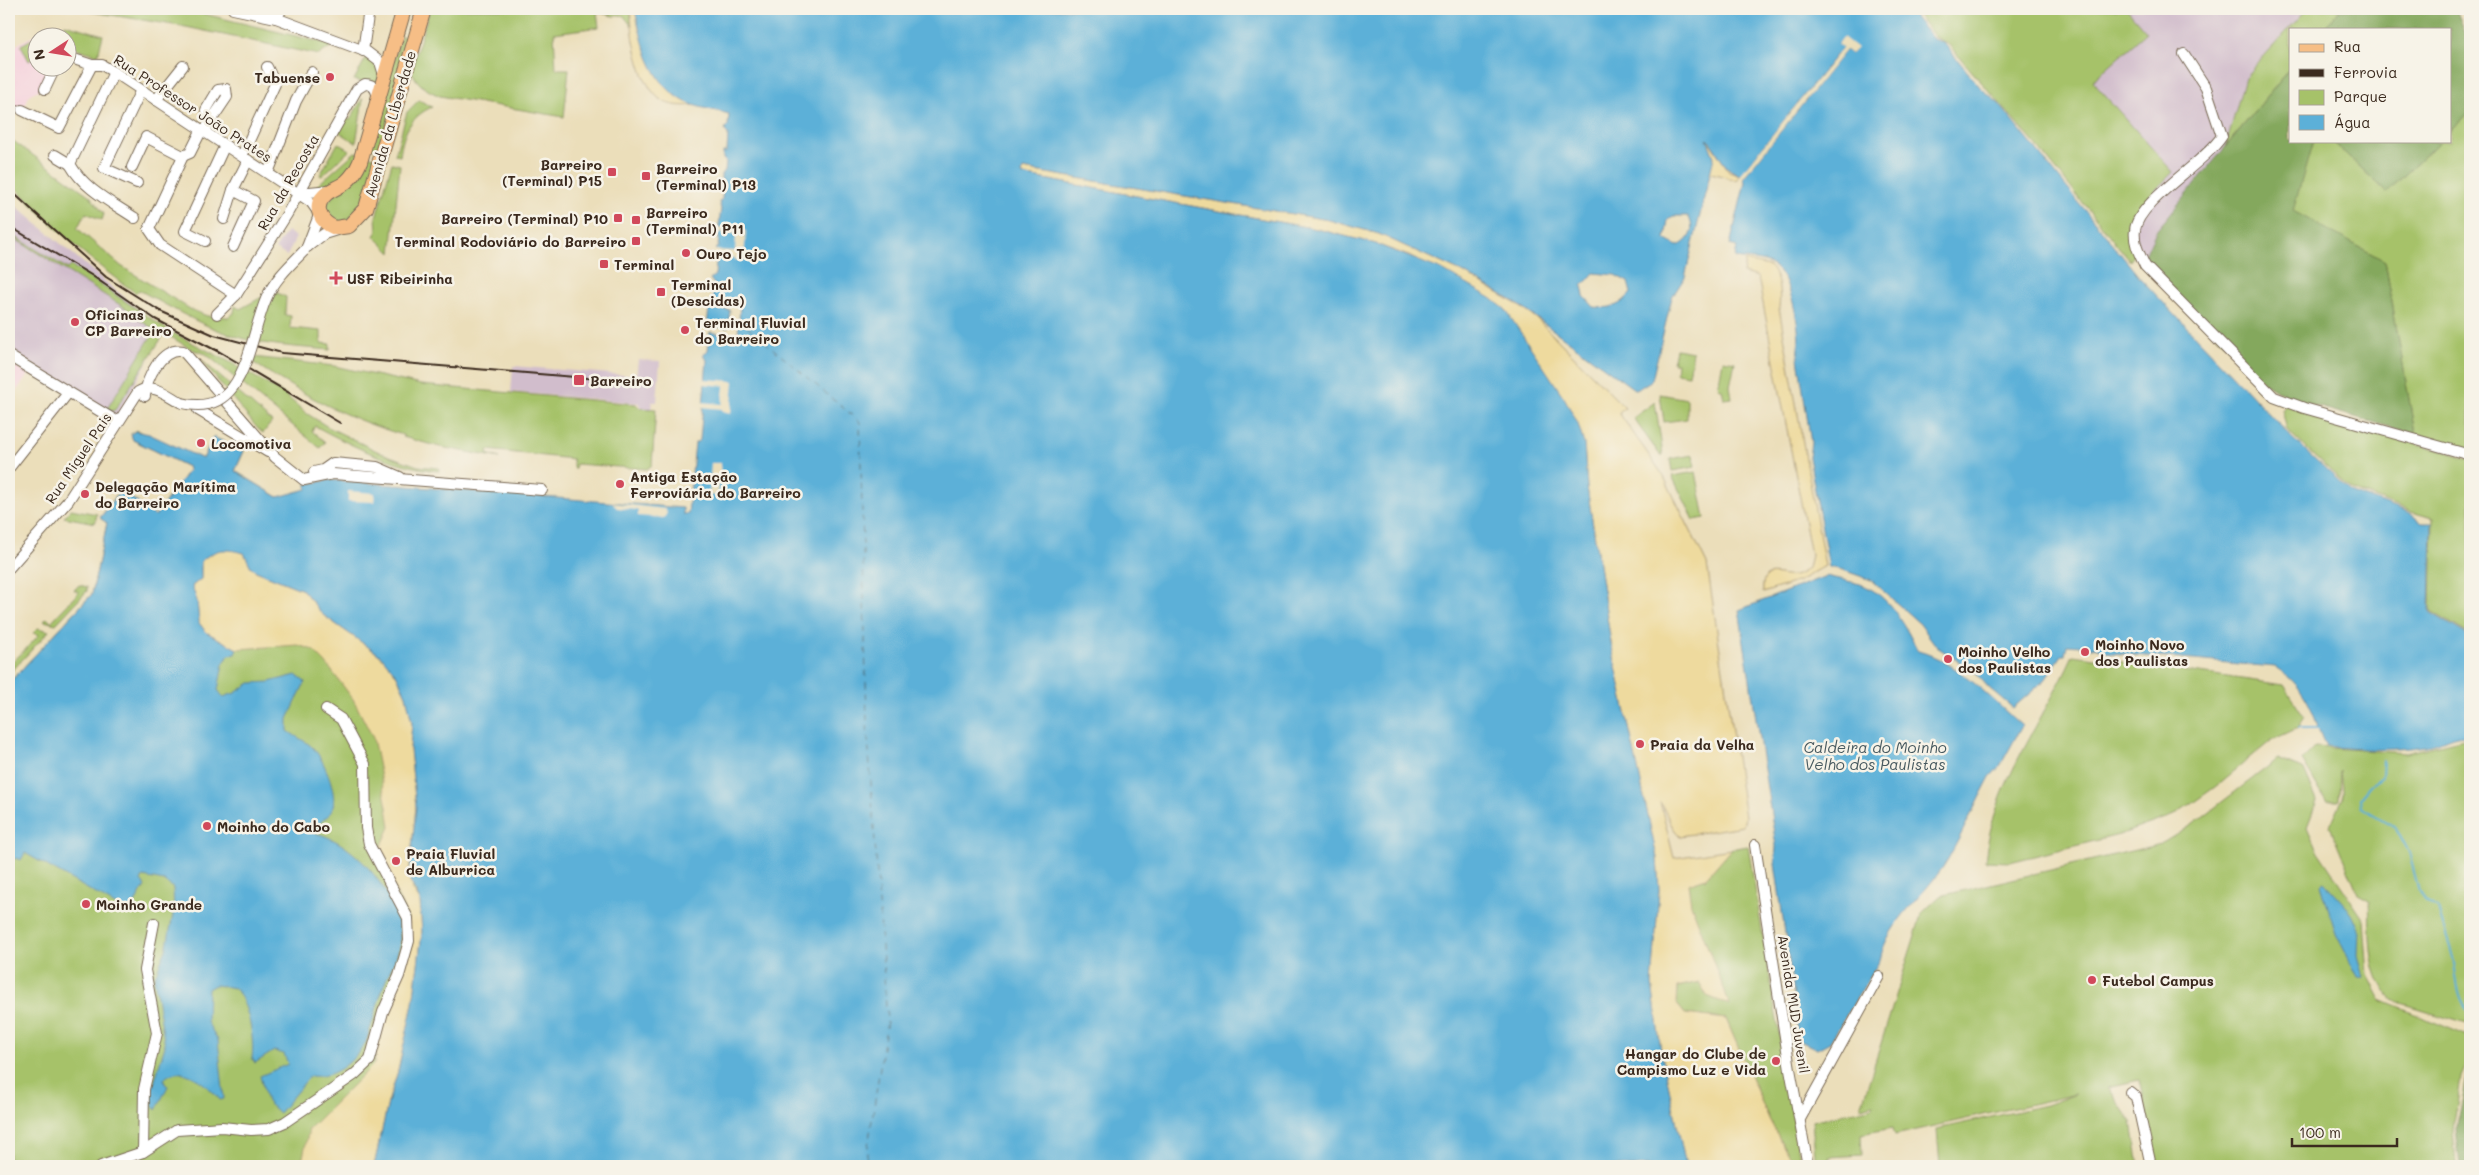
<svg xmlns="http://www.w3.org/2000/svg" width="2479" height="1175" font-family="Mali,sans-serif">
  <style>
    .built { fill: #f5cfdc }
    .industrial { fill: #d1bdcc }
    .green { fill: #a6c269; stroke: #707644 }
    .forest { fill: #84a85d; stroke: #60693e }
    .sand { fill: #eeda9e; stroke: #94825e }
    .water { fill: #5cb0d8; stroke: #4c6d7b; fill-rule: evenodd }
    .pier { fill: #ebdeba }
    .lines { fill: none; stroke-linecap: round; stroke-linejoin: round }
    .stream { stroke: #5cb0d8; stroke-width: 2 }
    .ferry { stroke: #47595f; stroke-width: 1; stroke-dasharray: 6 5; stroke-linecap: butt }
    .minor-casing { stroke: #796955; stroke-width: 12 }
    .major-casing { stroke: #796955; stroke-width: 16 }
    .minor { stroke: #fff; stroke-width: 10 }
    .major { stroke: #f6be86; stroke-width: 14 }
    .rail { stroke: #3b2a1e; stroke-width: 2 }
    .minor-bridge-casing { stroke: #796955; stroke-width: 12; stroke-linecap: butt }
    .minor-bridge { stroke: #fff; stroke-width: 10 }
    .poi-dot { fill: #d1495b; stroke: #f7f3e8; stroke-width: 2 }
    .labels { text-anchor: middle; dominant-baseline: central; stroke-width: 5; stroke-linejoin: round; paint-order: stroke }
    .poi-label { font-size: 14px; font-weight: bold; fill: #3b2a1e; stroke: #f7f3e8; text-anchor: start }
    .street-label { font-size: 14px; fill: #3b2a1e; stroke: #f7f3e8 }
    .water-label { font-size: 15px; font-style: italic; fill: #47595f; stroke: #f7f3e8 }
  </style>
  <rect width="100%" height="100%" fill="#f7f3e8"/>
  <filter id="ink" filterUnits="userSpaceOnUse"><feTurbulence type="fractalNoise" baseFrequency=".02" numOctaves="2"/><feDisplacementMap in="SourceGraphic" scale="10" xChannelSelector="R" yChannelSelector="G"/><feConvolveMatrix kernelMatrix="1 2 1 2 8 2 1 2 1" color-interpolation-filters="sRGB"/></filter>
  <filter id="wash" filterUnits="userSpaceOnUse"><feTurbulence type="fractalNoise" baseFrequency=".0096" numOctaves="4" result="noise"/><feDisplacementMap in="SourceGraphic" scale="20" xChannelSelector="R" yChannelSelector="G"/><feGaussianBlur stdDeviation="1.12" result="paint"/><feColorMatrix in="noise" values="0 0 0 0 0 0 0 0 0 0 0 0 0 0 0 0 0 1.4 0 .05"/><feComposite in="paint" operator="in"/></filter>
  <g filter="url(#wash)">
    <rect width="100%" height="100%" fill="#ebdeba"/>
    <g class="built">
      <path d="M50 26 55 37 38 38V68H52L41 89 30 94 21 114 14 111 9 121V49Z"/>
      <path d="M9 362 29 374 14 394 9 391Z"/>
    </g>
    <g class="industrial">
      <path d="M2127 9H2307L2245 77 2226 146 2156 231 2145 255H2134L2129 224 2137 209 2173 172 2091 81 2147 32Z"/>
      <path d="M9 200 164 331 117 417 9 351Z"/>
      <path d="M287 231 296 237 287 256 275 249Z"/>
      <path d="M638 360 660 361 657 402H652L651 409 640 408V403L511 392 513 366 636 376Z"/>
    </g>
    <g class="green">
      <path d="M74 9H174L196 12 333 45 319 55 186 27Z"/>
      <path d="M430 9H631V25L623 15 613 16 597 12 599 27 554 33 556 69H569L564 117 440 96C426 90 416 84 411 69Z"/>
      <path d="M1913 9H2127L2147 32 2092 81 2173 172 2137 209 2129 224 2134 255 2130 261 2036 145 1948 44 1935 37Z"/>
      <path d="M2307 9H2340L2324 29H2290V69L2226 146 2245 77Z"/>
      <path d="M65 24 103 35 98 55 68 46V38L61 37Z"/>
      <path d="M39 35 41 37 38 38 37 56 29 61 21 45Z"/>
      <path d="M401 36 411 39 379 150 369 147Z"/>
      <path d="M367 56 380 68 378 86 354 80Z"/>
      <path d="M362 99H363L356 143 338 131 345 118 350 120Z"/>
      <path d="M419 100 432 107C410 117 403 133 400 156L395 155 407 112Z"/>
      <path d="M2470 112V451L2415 434 2385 261 2292 211 2313 141H2332L2387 192 2440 141H2450V131Z"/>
      <path d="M9 138 90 196 104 214 102 220 86 213 77 228 121 266 190 309 207 316 229 317 234 313 235 306 240 309 273 291 286 297 285 315 291 316 290 328 321 331V343L330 344V350C298 347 265 346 235 336 201 326 170 307 139 290L136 293C89 261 48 222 9 181Z"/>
      <path d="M338 143 350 150 322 176 320 175Z"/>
      <path d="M355 152 359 153C350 177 335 183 312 190Z"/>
      <path d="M367 155 377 158 363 201 348 220 337 223C329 218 324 212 327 203Z"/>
      <path d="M392 163 400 165 391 253 374 236 377 231 376 217Z"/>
      <path d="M9 233 68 269 71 266 82 272 171 332 228 361 284 394 306 413 328 427 381 453 418 466 439 468V471C394 467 354 447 315 426L312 431 325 442 320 448 206 354 191 349 166 334 163 336 115 410 111 411 107 409 155 330 129 313 130 311 9 235Z"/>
      <path d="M1676 349 1693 352 1689 375 1676 373 1677 363H1673Z"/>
      <path d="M253 357 334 366 421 385 636 404 640 408 656 409 652 465 647 469 576 464 575 468H573V459L488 450 487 454 500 458 440 447 403 437V435C348 419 299 393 251 361Z"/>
      <path d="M200 359 272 422 263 433 258 429Z"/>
      <path d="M1723 360 1735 362 1730 386 1732 398 1724 399 1722 389 1718 388Z"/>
      <path d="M1660 394 1687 399V419L1664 422Z"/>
      <path d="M1655 402 1663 455H1660L1633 418Z"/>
      <path d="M2286 405 2470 459V635L2431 611 2433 518 2411 512 2349 488 2287 430 2282 410Z"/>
      <path d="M136 430 203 459 213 437 244 451 235 471 278 497 271 499 207 473 198 488 189 497 190 517 182 525 161 532 155 541 138 550 119 579 103 594 88 619 89 630 95 634 107 630 112 640 120 647 154 648 163 644 176 632 189 610 197 601C196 620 202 629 219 638L226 631 244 623 255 608 266 611 276 600 293 596 342 638 358 683 370 694 385 719 396 743 400 766 404 833 413 843 416 807 410 749 412 723 406 695 396 674 381 656 323 615 303 590 256 571 251 567 248 561 292 577 326 594 343 611 380 597H390L396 592 408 588 414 606 422 611 451 648 464 673 468 692 467 712 465 720 458 726 456 736 470 791 475 838 490 905 484 944 485 963 497 1039 494 1086 512 1166H374L391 1090 385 1097 364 1166H9V683L92 594 107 523 100 518 121 490 155 516 189 470 188 467 133 440 131 434Z"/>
      <path d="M1693 455 1695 467 1672 471 1670 459Z"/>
      <path d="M1696 472 1705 518 1694 520 1672 476Z"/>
      <path d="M71 509 97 514 95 523 64 517Z"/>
      <path d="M79 585 87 587V591L56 624 44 621 47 618 51 622 79 592 74 590Z"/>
      <path d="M38 628 49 631 9 674V663L11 664 39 635 33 633Z"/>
      <path d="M2073 655 2284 685 2304 716 2298 728 2272 740 2215 787 2177 814 2119 835 2010 862 1985 861C1993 783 2042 724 2073 655Z"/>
      <path d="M2468 738 2470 740V1025L2398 1003C2365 982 2371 934 2369 900L2358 894 2330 826 2343 798 2340 771 2339 801H2326L2302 760 2315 747 2406 753Z"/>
      <path d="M2278 759 2304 770 2317 801 2307 827 2317 850 2364 920 2368 975 2381 1000 2470 1037V1057L2461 1077 2453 1130 2456 1166H2158L2139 1080 2108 1087 2132 1122 2139 1166H1940L1937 1129 2046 1105 2076 1094 1895 1135 1893 1128 1861 1134 1862 1155 1829 1157 1830 1166H1816L1812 1121 1873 1107 1874 1104 1861 1107 1922 913 1940 896 2161 844 2192 825Z"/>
      <path d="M1748 846 1801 1166H1794L1769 1119 1726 1019 1685 1014 1676 1003 1677 987 1699 982 1688 883 1706 878 1731 849Z"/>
    </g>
    <g class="forest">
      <path d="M2340 9H2456L2470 44V112L2450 131V29H2324Z"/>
      <path d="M2290 69V141H2313L2293 211 2385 261 2415 434 2291 399 2262 381 2153 270 2145 255 2156 231Z"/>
      <path d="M2332 141H2440L2387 192Z"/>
      <path d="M2469 1068 2468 1166H2460L2456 1129Z"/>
    </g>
    <g class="sand">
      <path d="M631 9H635L639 29 684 101 696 105C685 106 671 107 661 100 639 85 631 33 631 9Z"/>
      <path d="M1706 137 1729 171 1740 175 1736 180 1708 172 1714 157Z"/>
      <path d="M1023 169 1329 220 1379 234 1466 274 1516 304 1536 318 1625 408 1619 413 1663 475 1707 564 1745 817 1743 826 1680 836C1670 827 1667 813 1660 802L1674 858 1731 849 1706 878 1688 884 1691 904 1730 1005 1707 996 1699 982 1677 987 1676 1003 1685 1014 1726 1019 1769 1119 1794 1166H1686L1661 1051 1652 984 1659 890 1657 858 1611 643 1587 487 1584 444 1505 309 1409 256 1376 244 1317 229 1022 175Z"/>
      <path d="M1745 261 1769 266C1779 275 1781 295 1779 308L1825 566 1799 581 1763 593C1761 564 1778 578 1793 576 1798 575 1804 572 1808 568L1811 555 1758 277 1743 273Z"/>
      <path d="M229 549 244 552 251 567 256 571 303 590 323 615 381 656 396 674 406 695 412 723 410 749 416 807 410 867 413 890 420 900 422 933 413 1004 398 1071 388 1103 374 1166H301L309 1129 374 1064 383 1012 399 976 408 918 378 854 390 827 387 807 373 738 353 699 325 662 313 650 298 645 237 649 206 632 199 623 197 601 192 586 201 579V561L214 550Z"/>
    </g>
    <g class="water">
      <path d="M635 9H1908L1933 39 1943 42 1980 87 1999 104 2140 278 2293 439 2350 491 2411 514 2422 523H2432L2430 612 2469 636 2470 686 2467 687 2470 702V736C2454 732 2442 744 2426 746 2393 751 2360 750 2326 746 2322 739 2321 735 2318 728 2311 702 2298 681 2275 667L2112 653 2095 647 2067 645 2065 655H2062L2045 680 2013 708 1989 688 1975 672 1937 647 1920 624 1871 580 1843 570 1829 567 1809 457 1811 443 1798 358C1802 336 1793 279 1773 266 1764 259 1746 260 1735 258L1737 247 1730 245 1745 182 1743 178 1846 50 1851 54 1856 48 1843 38 1838 44 1843 47 1740 175C1719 166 1721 153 1707 139L1714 157 1685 277 1672 297 1652 380 1638 389H1634L1516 303 1466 274 1379 234 1329 220 1023 169 1022 175 1317 229 1376 244 1442 270 1491 298 1505 309 1565 399 1578 424 1584 444 1587 487 1611 643 1657 858 1659 890 1652 984 1661 1051 1686 1166H374L388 1103 398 1071 413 1004 422 933 420 900 409 879 416 807 410 749 412 723 406 695 396 674 381 656 323 615 303 590 256 571 251 567 244 553C223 548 217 548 201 561V579L192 586 197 601 199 623 206 632 237 649 235 654 229 655 223 664 218 690 223 697 235 693 250 683 269 682 296 675 305 682 288 719V731C296 737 308 742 314 749 325 761 340 798 331 812 324 822 319 819 315 833 355 841 402 898 400 940 400 954 386 977 382 991 376 1008 372 1025 366 1042 353 1062 335 1079 310 1076L279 1113 267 1102 260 1076 288 1064 284 1054 274 1051 255 1063 252 1058C255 1038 248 1004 235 988L215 985 208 989 207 1022 218 1040 224 1099 220 1100C209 1086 181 1061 164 1079L165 1084 168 1086 156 1110 153 1106 152 1090 165 1046 154 978 166 950 174 910 173 888 164 881 143 877 141 881 145 886 129 913 25 853 21 860 17 858 9 861V683L92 594 107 523 100 518 121 490 155 516 189 470 188 467 133 440 131 434 135 431 149 434 203 459 213 437 244 451 235 471 278 497 307 489V484L330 480 683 508V514H688L695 443 700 440 707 360 703 355 708 350 710 332 738 337 740 306 712 303 714 284 710 279 715 275 717 251 715 249 718 247 719 237 716 232H718L721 209 719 202 722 199 723 181 721 180V174L725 171 726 162 723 159V152H727L728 134 725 131 726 127 728 126 729 114C715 110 697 108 684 101 651 83 642 43 635 9ZM1673 216H1688C1696 228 1690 242 1677 246L1665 239 1668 220ZM1594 273 1615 275 1628 282 1631 293C1620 306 1612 309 1594 307L1584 296 1582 286Z"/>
      <path d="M709 308 730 310 728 328 707 326Z"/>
      <path d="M1826 576C1837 579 1849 581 1860 584 1889 594 1905 626 1918 651 1957 661 1991 699 2022 726L2000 766 1990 777C1975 804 1963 833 1948 859 1928 894 1888 919 1880 960L1830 1042 1817 1049 1796 1039 1797 1016 1775 864 1776 846 1739 610Z"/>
      <path d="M2324 882 2352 913 2356 922 2359 929 2358 954 2364 978 2358 977 2336 934 2321 884Z"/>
    </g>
    <g class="pier">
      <path d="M1843 37 1857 48 1851 54 1846 50 1741 180 1738 177 1843 48 1838 44Z"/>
      <path d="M716 227 746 229 744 261 735 260V258L714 256V250L735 251 736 234 716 232Z"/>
      <path d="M703 379 734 381 731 414 722 412V409L701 407V402L722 404 724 386 703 384Z"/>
      <path d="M711 463H721L718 496 709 495 710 480 691 478V475L710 477Z"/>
      <path d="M348 491 375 493 374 502 348 501Z"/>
      <path d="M612 503 665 509 667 513 664 518 638 516V510L617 508Z"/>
    </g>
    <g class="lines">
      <g class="stream">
        <path d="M2298 728H2319"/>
        <path d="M2383 760 2382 777 2370 785 2360 797 2361 807 2395 827 2409 853 2419 891 2425 901 2438 909C2442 926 2449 941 2453 958 2457 976 2456 998 2470 1012"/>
      </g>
      <path class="ferry" d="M739 320 860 422 867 723 887 1021 865 1166"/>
    </g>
  </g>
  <g filter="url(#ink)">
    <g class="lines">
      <defs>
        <g id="minor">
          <path d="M233 9 276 18 367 52 380 62 384 75"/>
          <path d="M276 18 282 9"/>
          <path d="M363 51 369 9"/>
          <path d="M2184 54 2206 88 2222 136C2204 164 2138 201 2135 230 2133 243 2140 255 2145 266L2274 397 2304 408 2470 455"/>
          <path d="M68 57 92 65H102L114 72 311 202 318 212V218L307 247"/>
          <path d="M45 89 55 68"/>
          <path d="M156 100 183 66"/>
          <path d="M22 110 59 128 92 65"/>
          <path d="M204 131 227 97 226 89 218 90 206 110 210 122"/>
          <path d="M55 155 70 164 114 72"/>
          <path d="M183 156 190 153 202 129"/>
          <path d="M242 156 275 84 267 67"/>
          <path d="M70 164C84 189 111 202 135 218"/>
          <path d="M132 167 146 137 183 156 149 229 160 245 236 295"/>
          <path d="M268 173 296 101 312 72"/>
          <path d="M137 183 104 168 141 90"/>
          <path d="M233 190 254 201 233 247"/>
          <path d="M299 193 330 190"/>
          <path d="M224 219 233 190 248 160"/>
          <path d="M205 241 185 231 225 145"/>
          <path d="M307 247 324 234 340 229"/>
          <path d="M217 314 236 295 287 214 357 89 365 84C375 84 377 91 378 100"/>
          <path d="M9 356 118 422"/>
          <path d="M145 396C146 379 161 347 183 351L275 457 304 480 333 474 542 490"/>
          <path d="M198 410 268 452"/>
          <path d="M9 468 68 393"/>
          <path d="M314 472 323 470 333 463 377 467 400 477"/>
          <path d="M9 568 68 501 138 392C154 382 168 396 182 403"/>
          <path d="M1755 845 1790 1069 1808 1166"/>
          <path d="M2130 1092 2136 1097 2151 1166"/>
          <path d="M1800 1119 1879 976"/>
          <path d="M143 1152 144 1089 157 1033 145 970 154 923"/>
          <path d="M101 1166 143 1152 177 1130 222 1127 251 1130 269 1129 285 1122 354 1075 370 1060 383 1012 399 976 409 941 408 918 369 844 366 828 365 764 341 719 326 709"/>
        </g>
        <path id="major" d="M404 9 360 162C357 169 353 176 346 182 340 187 332 189 326 194 312 206 320 222 335 228L349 226 366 208 424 9"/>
      </defs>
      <use href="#minor" class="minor-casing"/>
      <use href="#major" class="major-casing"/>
      <use href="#minor" class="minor"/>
      <use href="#major" class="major"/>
      <g class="rail">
        <path d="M9 189 106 277 160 311 214 335 282 353 636 382"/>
        <path d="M9 226 91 275 155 319 219 352"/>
        <path d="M215 349 340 423"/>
      </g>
      <defs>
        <path id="minor-bridge" d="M182 403C246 419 248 341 266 299 274 280 290 265 304 251"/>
      </defs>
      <use href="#minor-bridge" class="minor-bridge-casing"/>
      <use href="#minor-bridge" class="minor-bridge"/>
    </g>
  </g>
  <g class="poi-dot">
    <circle cx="330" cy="77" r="5"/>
    <rect x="607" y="167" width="10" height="10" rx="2.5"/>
    <rect x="641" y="171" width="10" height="10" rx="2.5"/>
    <rect x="613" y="213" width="10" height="10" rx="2.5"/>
    <rect x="631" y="215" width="10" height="10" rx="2.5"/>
    <rect x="631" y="236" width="10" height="10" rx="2.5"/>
    <circle cx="686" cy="253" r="5"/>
    <rect x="599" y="259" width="10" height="10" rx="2.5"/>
    <path d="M333.5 270.5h5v5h5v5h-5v5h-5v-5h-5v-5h5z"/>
    <rect x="656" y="287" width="10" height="10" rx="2.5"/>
    <circle cx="75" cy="322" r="5"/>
    <circle cx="685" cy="330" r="5"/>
    <rect x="573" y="374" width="12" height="12" rx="2.5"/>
    <circle cx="201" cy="443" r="5"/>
    <circle cx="620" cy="484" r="5"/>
    <circle cx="85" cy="494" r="5"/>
    <circle cx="2085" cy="652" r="5"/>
    <circle cx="1948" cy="659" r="5"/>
    <circle cx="1640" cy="744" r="5"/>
    <circle cx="207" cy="826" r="5"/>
    <circle cx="396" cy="861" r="5"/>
    <circle cx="86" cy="904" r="5"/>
    <circle cx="2092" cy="980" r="5"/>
    <circle cx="1776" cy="1061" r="5"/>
  </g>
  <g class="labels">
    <g class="poi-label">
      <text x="320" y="77" text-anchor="end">Tabuense</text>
      <text x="602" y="164" text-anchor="end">Barreiro<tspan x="602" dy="16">(Terminal) P15</tspan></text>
      <text x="656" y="168">Barreiro<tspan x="656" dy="16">(Terminal) P13</tspan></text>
      <text x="646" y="212">Barreiro<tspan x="646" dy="16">(Terminal) P11</tspan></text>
      <text x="608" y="218" text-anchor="end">Barreiro (Terminal) P10</text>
      <text x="626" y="241" text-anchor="end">Terminal Rodoviário do Barreiro</text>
      <text x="696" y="253">Ouro Tejo</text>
      <text x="614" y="264">Terminal</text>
      <text x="347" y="278">USF Ribeirinha</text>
      <text x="671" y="284">Terminal<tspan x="671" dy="16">(Descidas)</tspan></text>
      <text x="85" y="314">Oficinas<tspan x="85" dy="16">CP Barreiro</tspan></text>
      <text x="695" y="322">Terminal Fluvial<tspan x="695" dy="16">do Barreiro</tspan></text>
      <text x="590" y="380">Barreiro</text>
      <text x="211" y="443">Locomotiva</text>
      <text x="630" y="476">Antiga Estação<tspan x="630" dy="16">Ferroviária do Barreiro</tspan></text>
      <text x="95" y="486">Delegação Marítima<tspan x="95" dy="16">do Barreiro</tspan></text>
      <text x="2095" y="644">Moinho Novo<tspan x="2095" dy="16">dos Paulistas</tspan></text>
      <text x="1958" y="651">Moinho Velho<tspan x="1958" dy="16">dos Paulistas</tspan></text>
      <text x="1650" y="744">Praia da Velha</text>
      <text x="217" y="826">Moinho do Cabo</text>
      <text x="406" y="853">Praia Fluvial<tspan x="406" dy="16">de Alburrica</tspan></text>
      <text x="96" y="904">Moinho Grande</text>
      <text x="2102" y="980">Futebol Campus</text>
      <text x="1766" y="1053" text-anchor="end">Hangar do Clube de<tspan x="1766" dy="16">Campismo Luz e Vida</tspan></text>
    </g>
    <g class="street-label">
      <text transform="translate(193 108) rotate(33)">Rua Professor João Prates</text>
      <text transform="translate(390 124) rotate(-74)">Avenida da Liberdade</text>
      <text transform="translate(288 182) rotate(-60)">Rua da Recosta</text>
      <text transform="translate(78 458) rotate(-56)">Rua Miguel Pais</text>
      <text transform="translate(1794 1004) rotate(81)">Avenida MUD Juvenil</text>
    </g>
    <g class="water-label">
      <text x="1875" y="747">Caldeira do Moinho<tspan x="1875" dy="17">Velho dos Paulistas</tspan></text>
    </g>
  </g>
  <rect width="2479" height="1175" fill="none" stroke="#f7f3e8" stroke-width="30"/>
  <rect x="2289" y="28" width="162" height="115" fill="#f7f3e8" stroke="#aca397"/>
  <rect x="2299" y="44" width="25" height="8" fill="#f6be86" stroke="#aca397"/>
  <text x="2334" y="52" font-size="15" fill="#3b2a1e">Rua</text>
  <rect x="2299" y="69" width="25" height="8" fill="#3b2a1e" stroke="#aca397"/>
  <text x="2334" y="78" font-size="15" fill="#3b2a1e">Ferrovia</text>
  <rect x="2299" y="90" width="25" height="15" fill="#a6c269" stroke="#aca397"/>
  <text x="2334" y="102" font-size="15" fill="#3b2a1e">Parque</text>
  <rect x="2299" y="115" width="25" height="15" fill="#5cb0d8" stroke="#aca397"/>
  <text x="2334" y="128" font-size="15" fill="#3b2a1e">Água</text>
  <g transform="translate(52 52) rotate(258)"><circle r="24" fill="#f7f3e8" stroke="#aca397"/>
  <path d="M0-4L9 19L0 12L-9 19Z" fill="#d1495b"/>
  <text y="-8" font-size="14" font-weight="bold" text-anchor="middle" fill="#3b2a1e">N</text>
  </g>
  <path d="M2292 1138v8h105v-8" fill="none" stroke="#3b2a1e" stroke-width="2.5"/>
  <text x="2299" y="1138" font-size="15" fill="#3b2a1e" stroke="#f7f3e8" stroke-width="4" paint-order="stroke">100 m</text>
</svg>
